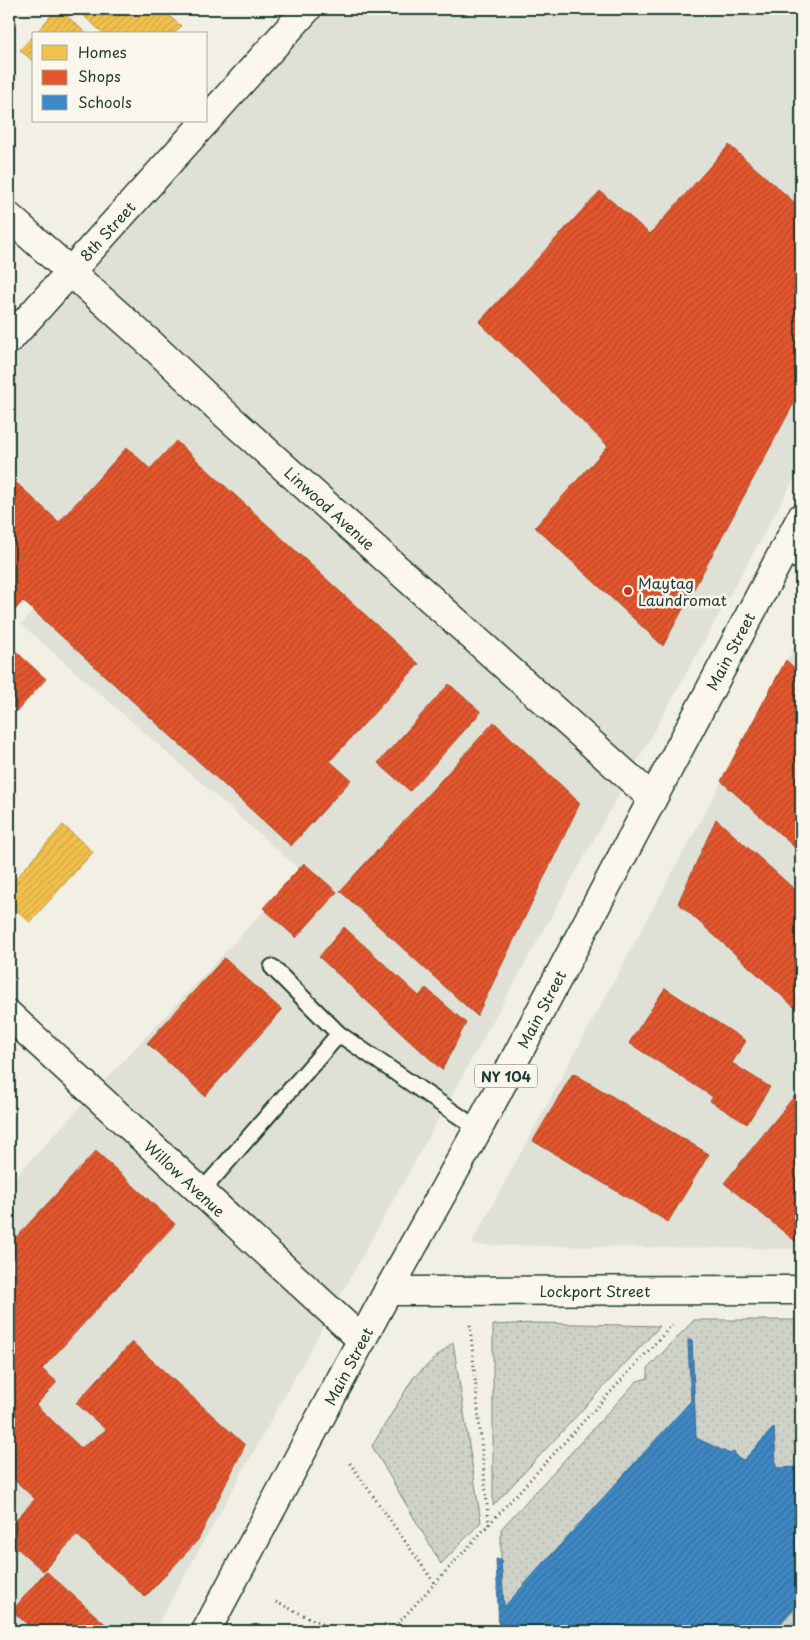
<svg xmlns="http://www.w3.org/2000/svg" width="810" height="1640" font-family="'Playpen Sans',sans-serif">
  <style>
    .built { fill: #e0e1d6 }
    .grass { fill: url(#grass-dots); stroke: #77887e }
    .homes { fill: url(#homes-hatch); stroke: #b39946 }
    .shops { fill: url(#shops-hatch); stroke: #a94f30 }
    .schools { fill: url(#schools-hatch); stroke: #35729a }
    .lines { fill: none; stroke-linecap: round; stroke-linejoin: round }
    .lane-casing { stroke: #1f3d34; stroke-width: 19 }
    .street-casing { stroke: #1f3d34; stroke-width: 31 }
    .primary-casing { stroke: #1f3d34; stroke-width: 31 }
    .path { stroke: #1f3d34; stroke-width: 3; stroke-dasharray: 1 4; stroke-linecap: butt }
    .lane { stroke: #fbf7ec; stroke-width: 15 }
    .street { stroke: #fbf7ec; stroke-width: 28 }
    .primary { stroke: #fbf7ec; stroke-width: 28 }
    .poi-dot { fill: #c8321e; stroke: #fbf7ec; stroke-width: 2 }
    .labels { text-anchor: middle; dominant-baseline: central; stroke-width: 5; stroke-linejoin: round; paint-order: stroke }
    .shield { fill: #fbf7ec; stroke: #61756b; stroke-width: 1 }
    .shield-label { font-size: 14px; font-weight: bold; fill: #1f3d34 }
    .street-label { font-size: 15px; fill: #1f3d34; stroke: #fbf7ec }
    .poi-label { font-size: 15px; fill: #1f3d34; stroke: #fbf7ec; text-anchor: start }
  </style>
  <defs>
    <pattern id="grass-dots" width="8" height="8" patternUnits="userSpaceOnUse" patternTransform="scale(1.25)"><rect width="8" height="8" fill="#cfd2c8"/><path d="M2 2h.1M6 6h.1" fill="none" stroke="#b1b5ac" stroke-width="1.8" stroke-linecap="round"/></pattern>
    <pattern id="homes-hatch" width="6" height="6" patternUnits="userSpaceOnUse" patternTransform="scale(1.25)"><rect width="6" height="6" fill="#f2c14e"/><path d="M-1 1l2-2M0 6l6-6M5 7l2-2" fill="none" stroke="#cfa745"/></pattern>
    <pattern id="shops-hatch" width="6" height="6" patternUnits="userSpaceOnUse" patternTransform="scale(1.25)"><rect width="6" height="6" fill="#e4572e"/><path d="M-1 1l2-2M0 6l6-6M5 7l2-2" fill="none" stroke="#b84928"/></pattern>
    <pattern id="schools-hatch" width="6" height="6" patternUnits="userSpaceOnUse" patternTransform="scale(1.25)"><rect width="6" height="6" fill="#3f88c5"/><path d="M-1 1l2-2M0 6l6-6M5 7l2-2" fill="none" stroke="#3470a1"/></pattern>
  </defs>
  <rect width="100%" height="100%" fill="#f2f0e5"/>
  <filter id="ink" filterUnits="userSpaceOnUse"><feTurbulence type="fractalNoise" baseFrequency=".02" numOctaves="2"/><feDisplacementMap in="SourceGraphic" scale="10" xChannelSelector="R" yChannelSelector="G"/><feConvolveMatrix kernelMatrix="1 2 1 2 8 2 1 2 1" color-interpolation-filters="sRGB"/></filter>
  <g filter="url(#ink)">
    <g class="built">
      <path d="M329 9H801V467L154 1631H9V1183L301 871 21 624 53 587 9 546V362Z"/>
      <path d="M801 635V1249L471 1245Z"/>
    </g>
    <g class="grass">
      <path d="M694 1320H801V1467L776 1468 774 1428 744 1460 737 1458 734 1452 730 1454 696 1438 692 1341 688 1340 691 1401 504 1607 501 1560V1529L637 1381 648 1378V1368Z"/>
      <path d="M537 1323 660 1326 493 1506V1325Z"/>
      <path d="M453 1342 481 1522 441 1564 372 1446 413 1378Z"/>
      <path d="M801 1601V1631H774Z"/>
    </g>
    <g class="homes">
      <path d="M57 9H59L87 34H35Z"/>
      <path d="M76 9H161L181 26 174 34H104Z"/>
      <path d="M34 35V62L20 50Z"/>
      <path d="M63 825 93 852 30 922 9 904V886Z"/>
    </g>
    <g class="shops">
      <path d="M792 9H801V19L791 10Z"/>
      <path d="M729 145 801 208V390L663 646 535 527 608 446 479 322 600 191 650 234Z"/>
      <path d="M176 441 419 664 330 761 351 780 291 846 23 601 9 617V476L59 522 127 447 150 469Z"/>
      <path d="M9 645 46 679 17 711 9 704Z"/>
      <path d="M786 660 801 674V853L721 781Z"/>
      <path d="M449 684 481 712 410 791 378 763Z"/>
      <path d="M494 722 580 803 477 1016 340 891Z"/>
      <path d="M716 819 801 895V999L794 1007 678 903Z"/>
      <path d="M304 863 337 892 296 938 263 908Z"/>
      <path d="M344 927 419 996 426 988 466 1023 442 1070 319 957Z"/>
      <path d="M224 958 282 1010 205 1096 147 1043Z"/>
      <path d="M665 988 746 1041 732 1063 770 1087 747 1124 710 1101 713 1097 629 1043Z"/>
      <path d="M573 1073 709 1154 668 1222 533 1141Z"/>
      <path d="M801 1088V1246L724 1183Z"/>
      <path d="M96 1151 175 1224 42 1369 57 1382 36 1405 81 1448 106 1430 76 1403 132 1342 245 1445 198 1540 145 1597 77 1535 43 1571 9 1541V1527L35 1499 9 1475V1245Z"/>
      <path d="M46 1571 112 1630 111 1631H35L12 1611Z"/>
    </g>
    <path class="schools" d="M688 1340H692L696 1438 730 1454 734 1451 737 1458 744 1460 774 1427 776 1468 801 1467V1600L773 1631H499L496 1559 501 1560 504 1607 691 1401Z"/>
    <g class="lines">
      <defs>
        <g id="lane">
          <path d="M783 552 801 563"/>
          <path d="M272 967 339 1034 478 1129"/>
          <path d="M201 1192 339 1034"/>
        </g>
        <g id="street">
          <path d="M206 121 307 9"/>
          <path d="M9 217 151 344 225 414 652 798"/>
          <path d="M9 340 206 121"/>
          <path d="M9 1015 362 1340"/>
          <path d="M388 1291 801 1290"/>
        </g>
        <path id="primary" d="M206 1631 388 1291 478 1129 801 518"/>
      </defs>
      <use href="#lane" class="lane-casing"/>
      <use href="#street" class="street-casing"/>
      <use href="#primary" class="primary-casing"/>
      <g class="path">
        <path d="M470 1325 489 1525"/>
        <path d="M350 1463 435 1584"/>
        <path d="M276 1602 337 1631"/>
        <path d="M391 1631 673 1324"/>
      </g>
      <use href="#lane" class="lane"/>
      <use href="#street" class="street"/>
      <use href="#primary" class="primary"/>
    </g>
  </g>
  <circle class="poi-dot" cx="628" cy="591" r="5"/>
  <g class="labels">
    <rect class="shield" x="475" y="1064.5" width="62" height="23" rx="4"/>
    <g class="shield-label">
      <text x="506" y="1076">NY 104</text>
    </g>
    <g class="street-label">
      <text transform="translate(107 231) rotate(-48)">8th Street</text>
      <text transform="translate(330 508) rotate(42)">Linwood Avenue</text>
      <text transform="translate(730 651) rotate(-62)">Main Street</text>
      <text transform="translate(541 1009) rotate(-62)">Main Street</text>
      <text transform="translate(185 1178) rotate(43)">Willow Avenue</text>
      <text x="595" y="1290">Lockport Street</text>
      <text transform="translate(348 1366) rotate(-62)">Main Street</text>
    </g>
    <g class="poi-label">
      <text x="638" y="582">Maytag<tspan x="638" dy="17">Laundromat</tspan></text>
    </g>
  </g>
  <rect width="810" height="1640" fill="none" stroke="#fbf7ec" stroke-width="30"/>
  <rect x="15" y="15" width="780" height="1610" fill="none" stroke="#1f3d34" stroke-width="2" filter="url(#ink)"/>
  <rect x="32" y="32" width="175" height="90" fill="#fbf7ec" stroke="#a3ada2"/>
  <rect x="42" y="45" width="25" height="15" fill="#f2c14e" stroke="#a3ada2"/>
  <text x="78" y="58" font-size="15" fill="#1f3d34">Homes</text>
  <rect x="42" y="70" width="25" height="15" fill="#e4572e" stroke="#a3ada2"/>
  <text x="78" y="82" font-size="15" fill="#1f3d34">Shops</text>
  <rect x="42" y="95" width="25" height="15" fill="#3f88c5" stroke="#a3ada2"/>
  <text x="78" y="108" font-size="15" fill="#1f3d34">Schools</text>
</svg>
